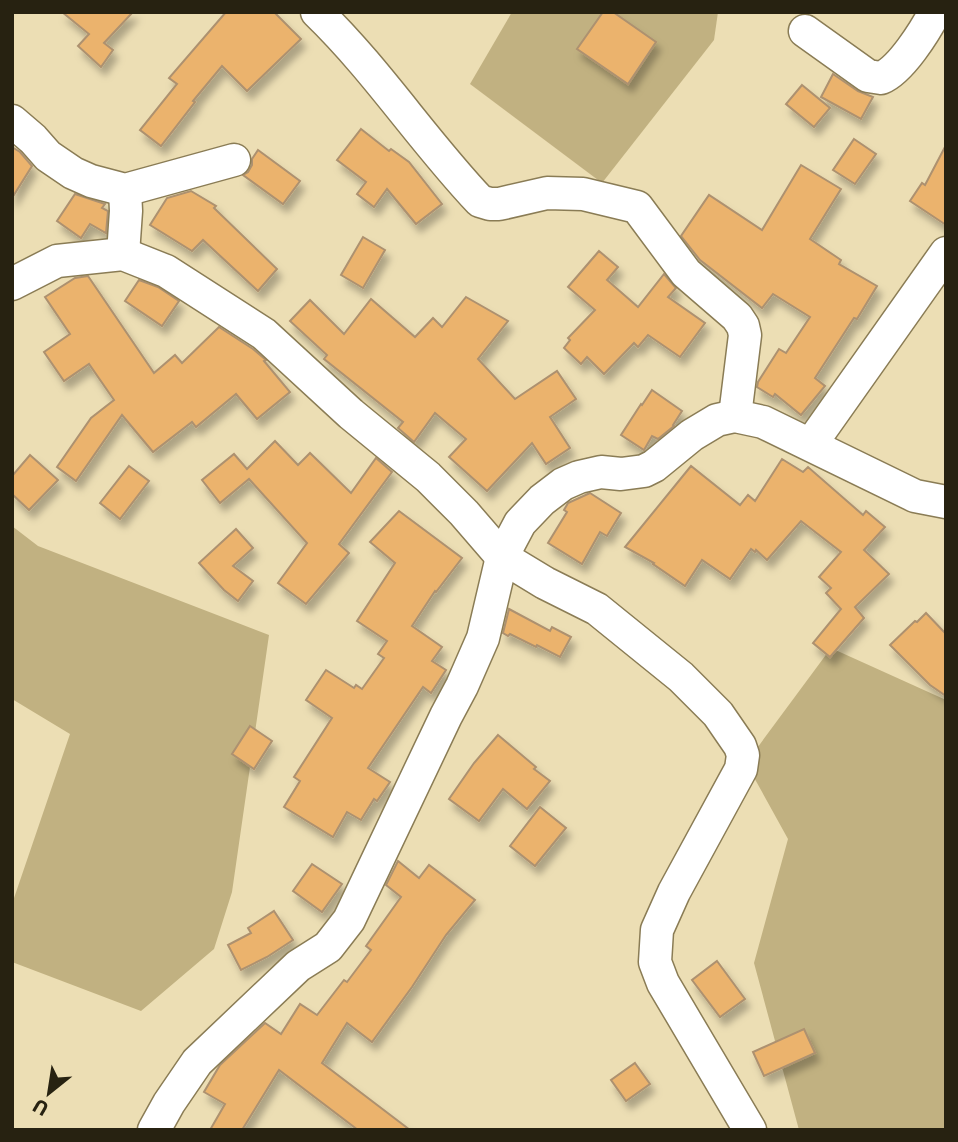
<svg xmlns="http://www.w3.org/2000/svg" width="958" height="1142" font-family="Commissioner,sans-serif">
  <style>
    .green { fill: #c1b181 }
    .building { fill: #ebb36d; stroke: #ad916f; stroke-width: 2; filter: url(#shadow) }
    .lines { fill: none; stroke-linecap: round; stroke-linejoin: round }
    .minor-casing { stroke: #8a7c55; stroke-width: 35 }
    .minor { stroke: #fff; stroke-width: 32 }
  </style>
  <defs>
    <filter id="shadow"><feDropShadow dx="4.5" dy="8" stdDeviation="3.5" flood-color="#0004"/></filter>
  </defs>
  <rect width="100%" height="100%" fill="#ecdeb4"/>
  <g class="green">
    <path d="M512 12H718L714 40 602 183 470 84Z"/>
    <path d="M12 526 38 546 269 635 232 892 214 949 141 1011 12 962V904L70 734 12 699Z"/>
    <path d="M831 648 946 700V1130H799L754 963 788 839 746 763Z"/>
  </g>
  <g class="building">
    <path d="M62 12H133L104 43 113 50 101 67 78 46 89 34Z"/>
    <path d="M226 12H274L301 39 247 91 222 66 193 101 195 102 161 146 140 130 177 84 169 78Z"/>
    <path d="M603 12H613L656 42 628 84 577 49Z"/>
    <path d="M833 74 858 91 873 97 861 119 821 97Z"/>
    <path d="M802 85 830 108 814 127 786 104Z"/>
    <path d="M361 129 389 151 391 149 409 162 442 204 416 224 387 189 374 207 357 194 366 182 337 160Z"/>
    <path d="M854 139 876 154 855 184 833 170Z"/>
    <path d="M946 145V225L910 201 922 183 925 185Z"/>
    <path d="M12 147 20 152 32 166 12 198Z"/>
    <path d="M258 150 300 181 283 204 243 175 248 172 252 165V159Z"/>
    <path d="M801 165 841 189 810 239 841 260 839 264 877 286 857 319 854 318 815 378 825 386 801 415 775 394 773 397 757 387 758 382 779 349 786 353 810 317 773 294 762 308 700 260 681 236 709 195 762 230Z"/>
    <path d="M191 191 216 206 214 208 277 269 258 291 203 240 192 251 150 225 167 198Z"/>
    <path d="M75 194 105 204 102 208 108 211 106 233 90 224 81 238 57 221Z"/>
    <path d="M363 237 385 250 363 288 341 275Z"/>
    <path d="M599 251 618 267 607 280 638 307 664 274 676 288 668 297 705 323 680 357 648 335 638 347 634 343 604 374 587 357 581 364 564 348 570 340 568 338 595 310 568 287Z"/>
    <path d="M88 276 154 373 175 355 182 363 219 327 253 349 266 360 264 361 290 392 257 419 236 394 196 427 192 422 153 452 122 415 76 481 57 467 91 418 114 400 89 364 64 381 44 352 70 334 45 297 75 278Z"/>
    <path d="M139 280 158 287 179 301 162 326 125 301Z"/>
    <path d="M466 297 508 321 478 359 515 399 557 371 576 399 550 417 570 448 546 464 532 443 487 491 449 457 466 439 435 413 414 442 398 428 403 422 324 359 327 355 290 321 310 300 344 334 371 299 415 337 433 318 442 327Z"/>
    <path d="M652 390 682 411 673 425 674 426 658 439 652 436 644 450 621 435 641 404 642 405Z"/>
    <path d="M275 441 298 465 310 453 351 493 376 458 392 472 339 544 349 553 306 604 278 583 307 543 249 479 220 503 202 480 234 454 247 469Z"/>
    <path d="M30 455 58 480 29 510 12 494V476Z"/>
    <path d="M782 459 803 472 808 467 863 515 866 511 885 527 864 550 889 574 855 607 864 618 830 657 813 643 841 609 826 593 831 588 819 577 841 552 801 521 767 560 756 550 755 552 751 549 730 579 702 560 685 586 653 564 654 563 625 547 691 466 740 505 748 495 755 501Z"/>
    <path d="M129 466 149 481 120 519 100 503Z"/>
    <path d="M590 493 621 513 607 536 600 532 582 564 548 543 567 512 564 510 568 503Z"/>
    <path d="M399 511 462 558 436 592 435 591 412 626 442 647 432 661 446 670 431 693 423 687 368 768 390 782 377 801 374 799 361 820 347 812 333 837 284 807 300 781 294 777 332 718 306 700 326 670 354 688 356 685 362 689 384 658 378 654 387 641 357 621 395 563 370 542Z"/>
    <path d="M236 529 253 548 233 566 253 581 238 601 224 590 199 563Z"/>
    <path d="M509 609 550 631 552 627 571 637 560 657 537 645 536 647 510 634 508 636 503 633Z"/>
    <path d="M926 613 946 634V696L930 685 890 645 915 621 917 622Z"/>
    <path d="M250 726 272 741 254 769 232 754Z"/>
    <path d="M498 735 536 767 534 769 550 781 527 809 503 789 479 821 449 799 474 763Z"/>
    <path d="M540 807 566 828 535 866 510 846Z"/>
    <path d="M398 861 419 878 429 865 475 900 446 935 412 987 372 1042 347 1023 322 1063 410 1130H358L279 1070 242 1130H210L225 1104 204 1092 220 1065 265 1023 281 1034 300 1004 317 1015 344 980 347 982 371 950 366 946 401 897 386 885Z"/>
    <path d="M312 864 342 884 322 912 293 891Z"/>
    <path d="M274 911 293 940 267 957 241 970 228 945 251 933 248 928Z"/>
    <path d="M717 961 745 999 720 1017 692 980Z"/>
    <path d="M804 1029 815 1053 764 1076 753 1052Z"/>
    <path d="M635 1063 650 1084 626 1101 611 1080Z"/>
  </g>
  <g class="lines">
    <defs>
      <g id="minor">
        <path d="M317 12C377 70 423 141 480 201L490 204H499L547 193 583 194 637 207 686 273 737 317 743 326 745 335 735 416"/>
        <path d="M805 31 868 76 881 78C901 70 925 31 935 12"/>
        <path d="M12 121 33 139 48 156 73 173 91 181 125 190 234 160"/>
        <path d="M123 254 126 211 125 190"/>
        <path d="M12 284 57 261 123 254 166 271 264 334 351 414 428 477 464 513 502 557 545 583 597 609 681 677 718 714 740 746 743 755 741 769 674 892 657 930 655 962 663 983 750 1130"/>
        <path d="M811 444 946 253"/>
        <path d="M154 1130 169 1103 197 1062 298 966 328 947 349 920 446 716 462 686 483 638 502 557 520 523 542 500 563 484 579 477 601 472 621 474 644 471 654 466 692 435 717 420 735 416 763 422 915 496 946 502"/>
      </g>
    </defs>
    <use href="#minor" class="minor-casing"/>
    <use href="#minor" class="minor"/>
  </g>
  <rect width="958" height="1142" fill="none" stroke="#272211" stroke-width="28"/>
  <g transform="translate(49 1093) rotate(210)" stroke="#ecdeb4" stroke-width="5" paint-order="stroke">
  <path d="M0-5L12 26L0 18L-12 26Z" fill="#272211"/>
  <text y="-10" font-size="19" font-weight="bold" text-anchor="middle" fill="#272211">U</text>
  </g>
</svg>
